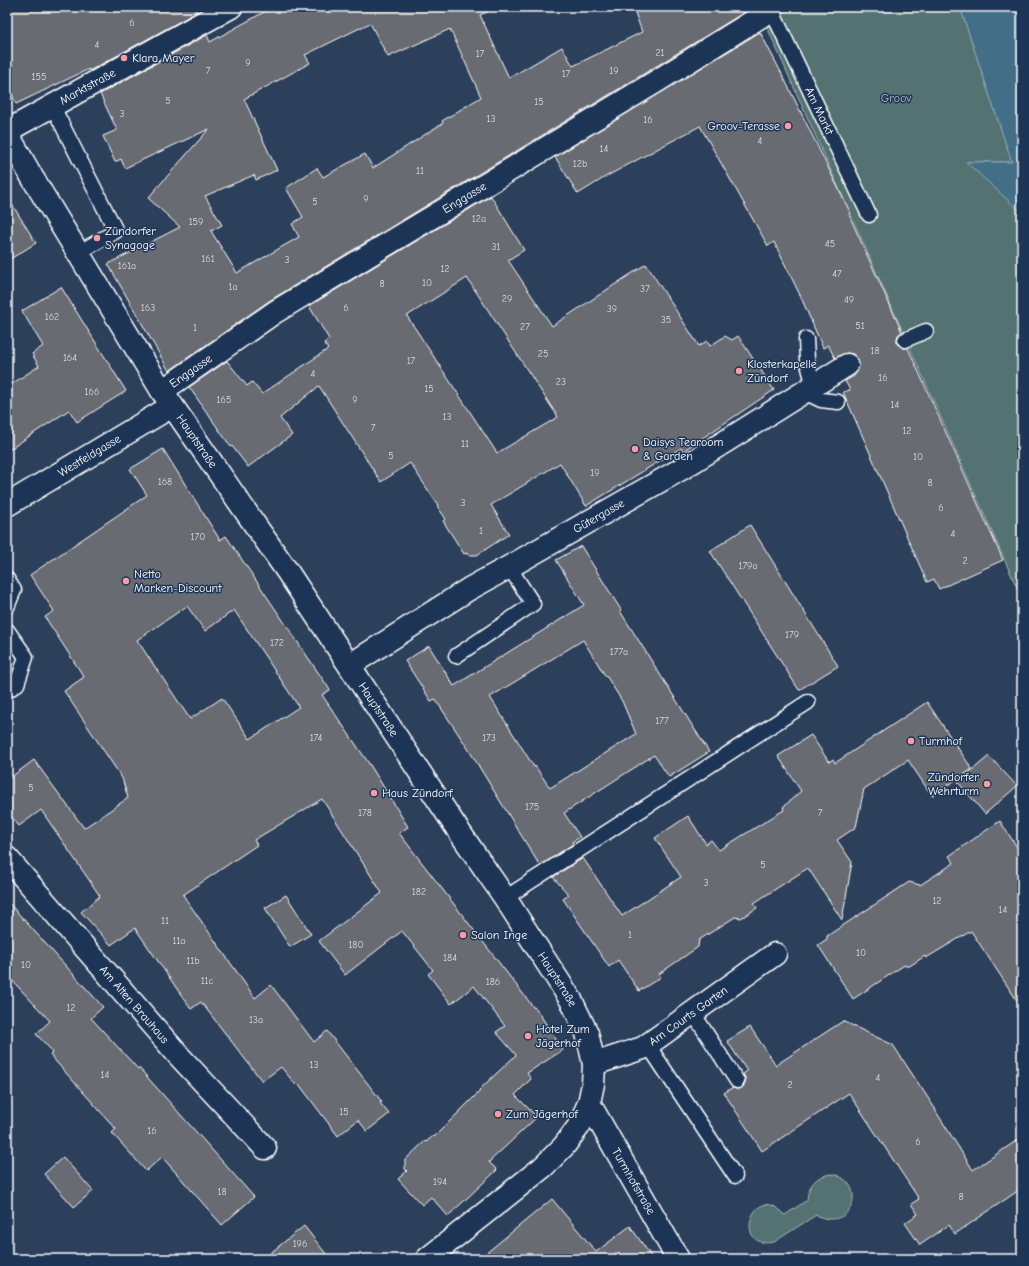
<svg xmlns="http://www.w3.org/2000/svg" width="1029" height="1266" font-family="'Comic Neue',sans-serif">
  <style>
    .green { fill: #537271; stroke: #a9b8b8 }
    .water { fill: #426e88; stroke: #8ea8b8 }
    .building { fill: #686c72; stroke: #fff; fill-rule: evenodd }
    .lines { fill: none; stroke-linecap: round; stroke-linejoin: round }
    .lane-casing { stroke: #fff; stroke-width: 17 }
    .street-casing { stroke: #fff; stroke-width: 25 }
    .secondary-casing { stroke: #fff; stroke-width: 25 }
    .lane { stroke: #1d3557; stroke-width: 14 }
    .street { stroke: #1d3557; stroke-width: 22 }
    .secondary { stroke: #1d3557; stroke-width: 22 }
    .poi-dot { fill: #ff9aa2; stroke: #1d3557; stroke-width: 1.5 }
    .labels { text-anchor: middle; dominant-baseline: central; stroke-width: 3; stroke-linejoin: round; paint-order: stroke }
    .number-label { font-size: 10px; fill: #d9dadc }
    .poi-label { font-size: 12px; fill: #fff; stroke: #1d3557; text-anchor: start }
    .street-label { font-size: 12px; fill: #fff; stroke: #1d3557 }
    .park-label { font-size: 12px; fill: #b2c0bf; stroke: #1d3557 }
  </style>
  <rect width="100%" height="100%" fill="#2c405c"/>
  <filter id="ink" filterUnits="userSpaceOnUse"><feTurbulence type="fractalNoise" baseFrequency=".025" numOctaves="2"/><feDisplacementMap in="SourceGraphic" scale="8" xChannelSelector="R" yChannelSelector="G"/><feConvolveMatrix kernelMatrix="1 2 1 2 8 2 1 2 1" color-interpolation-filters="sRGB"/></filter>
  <g filter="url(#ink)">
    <g class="green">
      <path d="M758 7H960L1012 162H967L1022 213V599Z"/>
      <path d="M831 1174C869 1180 854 1234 816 1215L774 1242C731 1251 753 1178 785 1215L807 1200C808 1185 816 1176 831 1174Z"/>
    </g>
    <path class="water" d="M960 7H1022V213L966 162H1012Z"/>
    <g class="building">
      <path d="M7 7H195L197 12 89 71V69L16 104 7 83Z"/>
      <path d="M273 7H499L480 15 509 78 562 47 573 66 642 32 633 7H746L748 10 650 70 269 301 169 371 108 264 180 227 148 198 209 129 125 168 121 159 115 162 103 136 117 130 100 94 207 35 210 42ZM370 23 388 57 450 29 481 97 442 121 443 123 373 168 365 154 323 177 317 168 286 188 303 217 292 224 299 237 237 273 211 231 222 225 205 196 254 175 256 180 277 170 244 99 310 63 305 55Z"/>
      <path d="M760 32 783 76 851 214 849 215 902 332 898 335 897 339V344L904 348H908L1003 560 939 589 934 579 927 582 843 392 850 390 845 381 854 376 858 370 859 364 858 359 853 354 847 353 835 358 828 345 823 348 800 295 774 242 768 246 700 126 607 176 578 194 555 157Z"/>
      <path d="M7 196 36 243 7 261Z"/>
      <path d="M491 196 524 250 508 260 552 326 646 264 699 346 707 341 710 346 725 336 732 340 738 336 774 390 683 451 681 448 586 506 560 463 491 505 509 534 477 555H468L467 553 464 554 443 521 446 519 437 506 438 505 410 463 381 482 319 386 280 418 292 435 248 467 232 446 231 447 189 387 227 361 247 386 252 382 262 394 328 349 324 343 329 339 309 306ZM467 278 558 417 497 453 407 316Z"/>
      <path d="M61 287 126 391 77 422 69 410 7 451V387L39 366 32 354 43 346 22 311Z"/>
      <path d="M163 449 220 540 226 536 330 690 322 695 372 768 408 827 399 833 534 1008 535 1007 563 1050 527 1073 531 1079 515 1095 537 1117 489 1162 497 1170 448 1216 431 1197 422 1205 398 1179 407 1171 405 1169V1160L425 1141 426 1142 433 1136 434 1137 480 1091 479 1090 516 1055 496 1032 505 1026 474 986 451 1004 428 974 433 970 402 931 345 975 319 941 382 893 322 799 254 840 257 845 183 895 255 998 271 985 314 1042 327 1031 382 1102 380 1103 389 1114 367 1131 358 1120 338 1136 298 1083 296 1085 281 1067 262 1081 201 1002 191 1009 135 928 111 945 81 912 100 896 41 810 19 826 7 811V780L34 760 84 828 128 798 122 778 64 691 84 677 45 617 54 611 30 575 147 495 130 469ZM187 606 205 631 234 610 299 707 250 739 222 698 190 719 137 640Z"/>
      <path d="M750 525 838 666 799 690 710 551Z"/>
      <path d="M581 546 621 610 620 611 709 752 669 777 654 755 564 813 580 837 572 842 573 844 541 865 537 861 467 747 435 699 431 701 405 661 429 646 454 686 584 605 556 560ZM583 640 606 677H607L622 701 636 734 550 788 535 766 534 767 490 697Z"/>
      <path d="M927 702 972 769 932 796 908 760 864 789 856 827 837 840 852 862 842 920 808 868 754 903 757 908 741 918 735 917 699 940 698 947 659 974 661 977 639 991 618 960 609 967 563 899 569 895 553 877 583 858 622 916 681 877 655 838 688 816 706 844 711 840 719 850 784 810 783 807 801 791 778 756 811 735 829 762 833 759 835 763Z"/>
      <path d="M989 756 1017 786 985 814 958 782Z"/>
      <path d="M1000 821 1022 855V1008L971 931 926 958 925 956 908 967 906 964 853 999 818 945 827 939V936L909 882 920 885 954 863 949 856Z"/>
      <path d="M286 895 311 934 290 947 265 908Z"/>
      <path d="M7 901 103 1007 91 1018 138 1069 139 1068 254 1197 222 1225 162 1157 146 1171 112 1133 116 1129 50 1055 53 1052 36 1034 50 1021 7 975Z"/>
      <path d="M843 1021 893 1045 936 1110H935L973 1170 1022 1137V1188L955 1234 949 1225 920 1245 905 1223 918 1214 911 1204 919 1199 849 1093 762 1151 724 1093 732 1088 737 1089 742 1088 745 1084 746 1079 743 1074 747 1071 727 1041 750 1027 776 1065Z"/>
      <path d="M63 1157 93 1191 74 1207 44 1174Z"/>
      <path d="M552 1199 596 1252 630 1226 653 1259H479Z"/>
      <path d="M304 1226 330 1259H263Z"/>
    </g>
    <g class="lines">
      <defs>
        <g id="lane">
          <path id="s1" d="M770 7 869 215"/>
          <path d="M52 105 116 231 78 253"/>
          <path d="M806 339 807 360 814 387"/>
          <path d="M905 340 926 331"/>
          <path d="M804 392 821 400 838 402"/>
          <path d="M7 579 14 590 7 607"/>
          <path d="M7 630 26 657 17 684 7 691"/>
          <path d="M456 656 533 604 509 567"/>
          <path d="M505 898 808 702"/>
          <path d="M693 1013 737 1081"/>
          <path d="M648 1045 735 1176"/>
        </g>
        <g id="street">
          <path id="s2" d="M7 131 231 7"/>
          <path id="s3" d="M162 391 275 312 657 81 771 10"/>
          <path id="s4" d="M7 505 172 406"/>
          <path id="s5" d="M350 665 469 589 509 567 683 468 847 365"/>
          <path id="s6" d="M7 858 180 1057 265 1148"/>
          <path id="s7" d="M594 1064 643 1048 775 954"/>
          <path id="s8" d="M589 1103 678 1259"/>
        </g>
        <g id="secondary">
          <path id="s9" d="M7 133 32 177 162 391 287 571 454 824 505 898 571 1000 587 1033 594 1064 593 1084 589 1103 579 1126 564 1146 543 1167 427 1259"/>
        </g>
      </defs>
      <use href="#lane" class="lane-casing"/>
      <use href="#street" class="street-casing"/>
      <use href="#secondary" class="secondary-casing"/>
      <use href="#lane" class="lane"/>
      <use href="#street" class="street"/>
      <use href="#secondary" class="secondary"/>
    </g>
  </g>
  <g class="poi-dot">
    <circle cx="124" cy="58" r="4"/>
    <circle cx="788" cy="126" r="4"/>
    <circle cx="97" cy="238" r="4"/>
    <circle cx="739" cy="371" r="4"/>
    <circle cx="635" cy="449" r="4"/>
    <circle cx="126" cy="581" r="4"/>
    <circle cx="911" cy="741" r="4"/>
    <circle cx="987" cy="784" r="4"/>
    <circle cx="374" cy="793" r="4"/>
    <circle cx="463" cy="935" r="4"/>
    <circle cx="528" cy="1036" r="4"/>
    <circle cx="498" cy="1114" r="4"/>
  </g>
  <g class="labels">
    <g class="number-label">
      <text x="132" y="23">6</text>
      <text x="97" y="45">4</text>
      <text x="660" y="53">21</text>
      <text x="480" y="54">17</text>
      <text x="248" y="63">9</text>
      <text x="208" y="71">7</text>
      <text x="614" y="71">19</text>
      <text x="566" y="74">17</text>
      <text x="39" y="77">155</text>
      <text x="168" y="101">5</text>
      <text x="539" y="102">15</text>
      <text x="122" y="114">3</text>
      <text x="491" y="119">13</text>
      <text x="648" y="120">16</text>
      <text x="760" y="141">4</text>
      <text x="604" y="149">14</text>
      <text x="580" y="164">12b</text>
      <text x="420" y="171">11</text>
      <text x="366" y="199">9</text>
      <text x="315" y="202">5</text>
      <text x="479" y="219">12a</text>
      <text x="196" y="222">159</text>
      <text x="830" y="244">45</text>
      <text x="496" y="247">31</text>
      <text x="208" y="259">161</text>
      <text x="287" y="260">3</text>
      <text x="127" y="266">161a</text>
      <text x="445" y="269">12</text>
      <text x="837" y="274">47</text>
      <text x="427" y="283">10</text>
      <text x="382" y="284">8</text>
      <text x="233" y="287">1a</text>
      <text x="645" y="289">37</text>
      <text x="507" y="299">29</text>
      <text x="849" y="300">49</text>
      <text x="148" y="308">163</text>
      <text x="346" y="308">6</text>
      <text x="612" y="309">39</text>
      <text x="52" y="317">162</text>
      <text x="666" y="320">35</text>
      <text x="860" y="326">51</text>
      <text x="525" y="327">27</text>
      <text x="195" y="328">1</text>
      <text x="875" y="351">18</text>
      <text x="543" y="354">25</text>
      <text x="70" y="358">164</text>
      <text x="411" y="361">17</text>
      <text x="313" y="374">4</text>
      <text x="883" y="378">16</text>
      <text x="561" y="382">23</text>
      <text x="429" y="389">15</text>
      <text x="92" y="392">166</text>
      <text x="224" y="400">165</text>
      <text x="355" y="400">9</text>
      <text x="895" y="405">14</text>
      <text x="447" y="417">13</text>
      <text x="373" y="428">7</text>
      <text x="907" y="431">12</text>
      <text x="465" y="444">11</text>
      <text x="391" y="456">5</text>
      <text x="918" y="457">10</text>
      <text x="595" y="473">19</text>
      <text x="165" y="482">168</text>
      <text x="930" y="483">8</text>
      <text x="463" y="503">3</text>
      <text x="941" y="508">6</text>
      <text x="481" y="531">1</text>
      <text x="953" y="534">4</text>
      <text x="198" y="537">170</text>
      <text x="965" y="561">2</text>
      <text x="748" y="566">179a</text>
      <text x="792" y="635">179</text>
      <text x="277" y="643">172</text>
      <text x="619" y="652">177a</text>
      <text x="662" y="721">177</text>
      <text x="316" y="738">174</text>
      <text x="489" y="738">173</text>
      <text x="31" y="788">5</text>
      <text x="532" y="807">175</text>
      <text x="365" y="813">178</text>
      <text x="820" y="813">7</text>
      <text x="763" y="865">5</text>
      <text x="706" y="883">3</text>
      <text x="419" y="892">182</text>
      <text x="937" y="901">12</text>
      <text x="1003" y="910">14</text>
      <text x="165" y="921">11</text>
      <text x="630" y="935">1</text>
      <text x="179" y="941">11a</text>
      <text x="356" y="945">180</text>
      <text x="861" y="953">10</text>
      <text x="450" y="958">184</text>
      <text x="193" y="961">11b</text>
      <text x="26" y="965">10</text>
      <text x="207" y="981">11c</text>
      <text x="493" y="982">186</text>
      <text x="71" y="1008">12</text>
      <text x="256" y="1020">13a</text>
      <text x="314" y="1065">13</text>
      <text x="105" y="1075">14</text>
      <text x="878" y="1078">4</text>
      <text x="790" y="1085">2</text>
      <text x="344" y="1112">15</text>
      <text x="152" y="1131">16</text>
      <text x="918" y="1142">6</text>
      <text x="440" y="1182">194</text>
      <text x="222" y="1192">18</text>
      <text x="961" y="1197">8</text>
      <text x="300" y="1244">196</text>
    </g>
    <g class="poi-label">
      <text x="132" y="58">Klara Mayer</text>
      <text x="780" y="126" text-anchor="end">Groov-Terasse</text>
      <text x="105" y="231">Zündorfer<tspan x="105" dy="14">Synagoge</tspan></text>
      <text x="747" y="364">Klosterkapelle<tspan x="747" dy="14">Zündorf</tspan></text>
      <text x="643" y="442">Daisys Tearoom<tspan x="643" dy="14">&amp; Garden</tspan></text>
      <text x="134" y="574">Netto<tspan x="134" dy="14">Marken-Discount</tspan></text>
      <text x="919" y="741">Turmhof</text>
      <text x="979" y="777" text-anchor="end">Zündorfer<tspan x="979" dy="14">Wehrturm</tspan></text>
      <text x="382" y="793">Haus Zündorf</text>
      <text x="471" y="935">Salon Inge</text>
      <text x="536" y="1029">Hotel Zum<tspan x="536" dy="14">Jägerhof</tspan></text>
      <text x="506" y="1114">Zum Jägerhof</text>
    </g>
    <g class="street-label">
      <text stroke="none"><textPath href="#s2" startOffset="92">Marktstraße</textPath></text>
      <text stroke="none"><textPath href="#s1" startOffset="115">Am Markt</textPath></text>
      <text stroke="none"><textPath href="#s3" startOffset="359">Enggasse</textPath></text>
      <text stroke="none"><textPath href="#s3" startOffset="35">Enggasse</textPath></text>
      <text stroke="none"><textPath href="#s9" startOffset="362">Hauptstraße</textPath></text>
      <text stroke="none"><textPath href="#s4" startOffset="96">Westfeldgasse</textPath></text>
      <text stroke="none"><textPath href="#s5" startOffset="290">Gütergasse</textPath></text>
      <text stroke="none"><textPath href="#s9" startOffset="686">Hauptstraße</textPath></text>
      <text stroke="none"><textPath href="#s9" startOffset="1010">Hauptstraße</textPath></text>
      <text stroke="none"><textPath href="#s6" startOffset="194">Am Alten Brauhaus</textPath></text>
      <text stroke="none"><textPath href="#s7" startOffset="107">Am Courts Garten</textPath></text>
      <text stroke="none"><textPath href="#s8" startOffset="90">Turmhofstraße</textPath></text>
    </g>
    <g class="park-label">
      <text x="896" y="98">Groov</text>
    </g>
  </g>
  <rect width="1029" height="1266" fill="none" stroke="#1d3557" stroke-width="24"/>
  <rect x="12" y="12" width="1005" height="1242" fill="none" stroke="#fff" stroke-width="1.5" filter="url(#ink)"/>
</svg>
